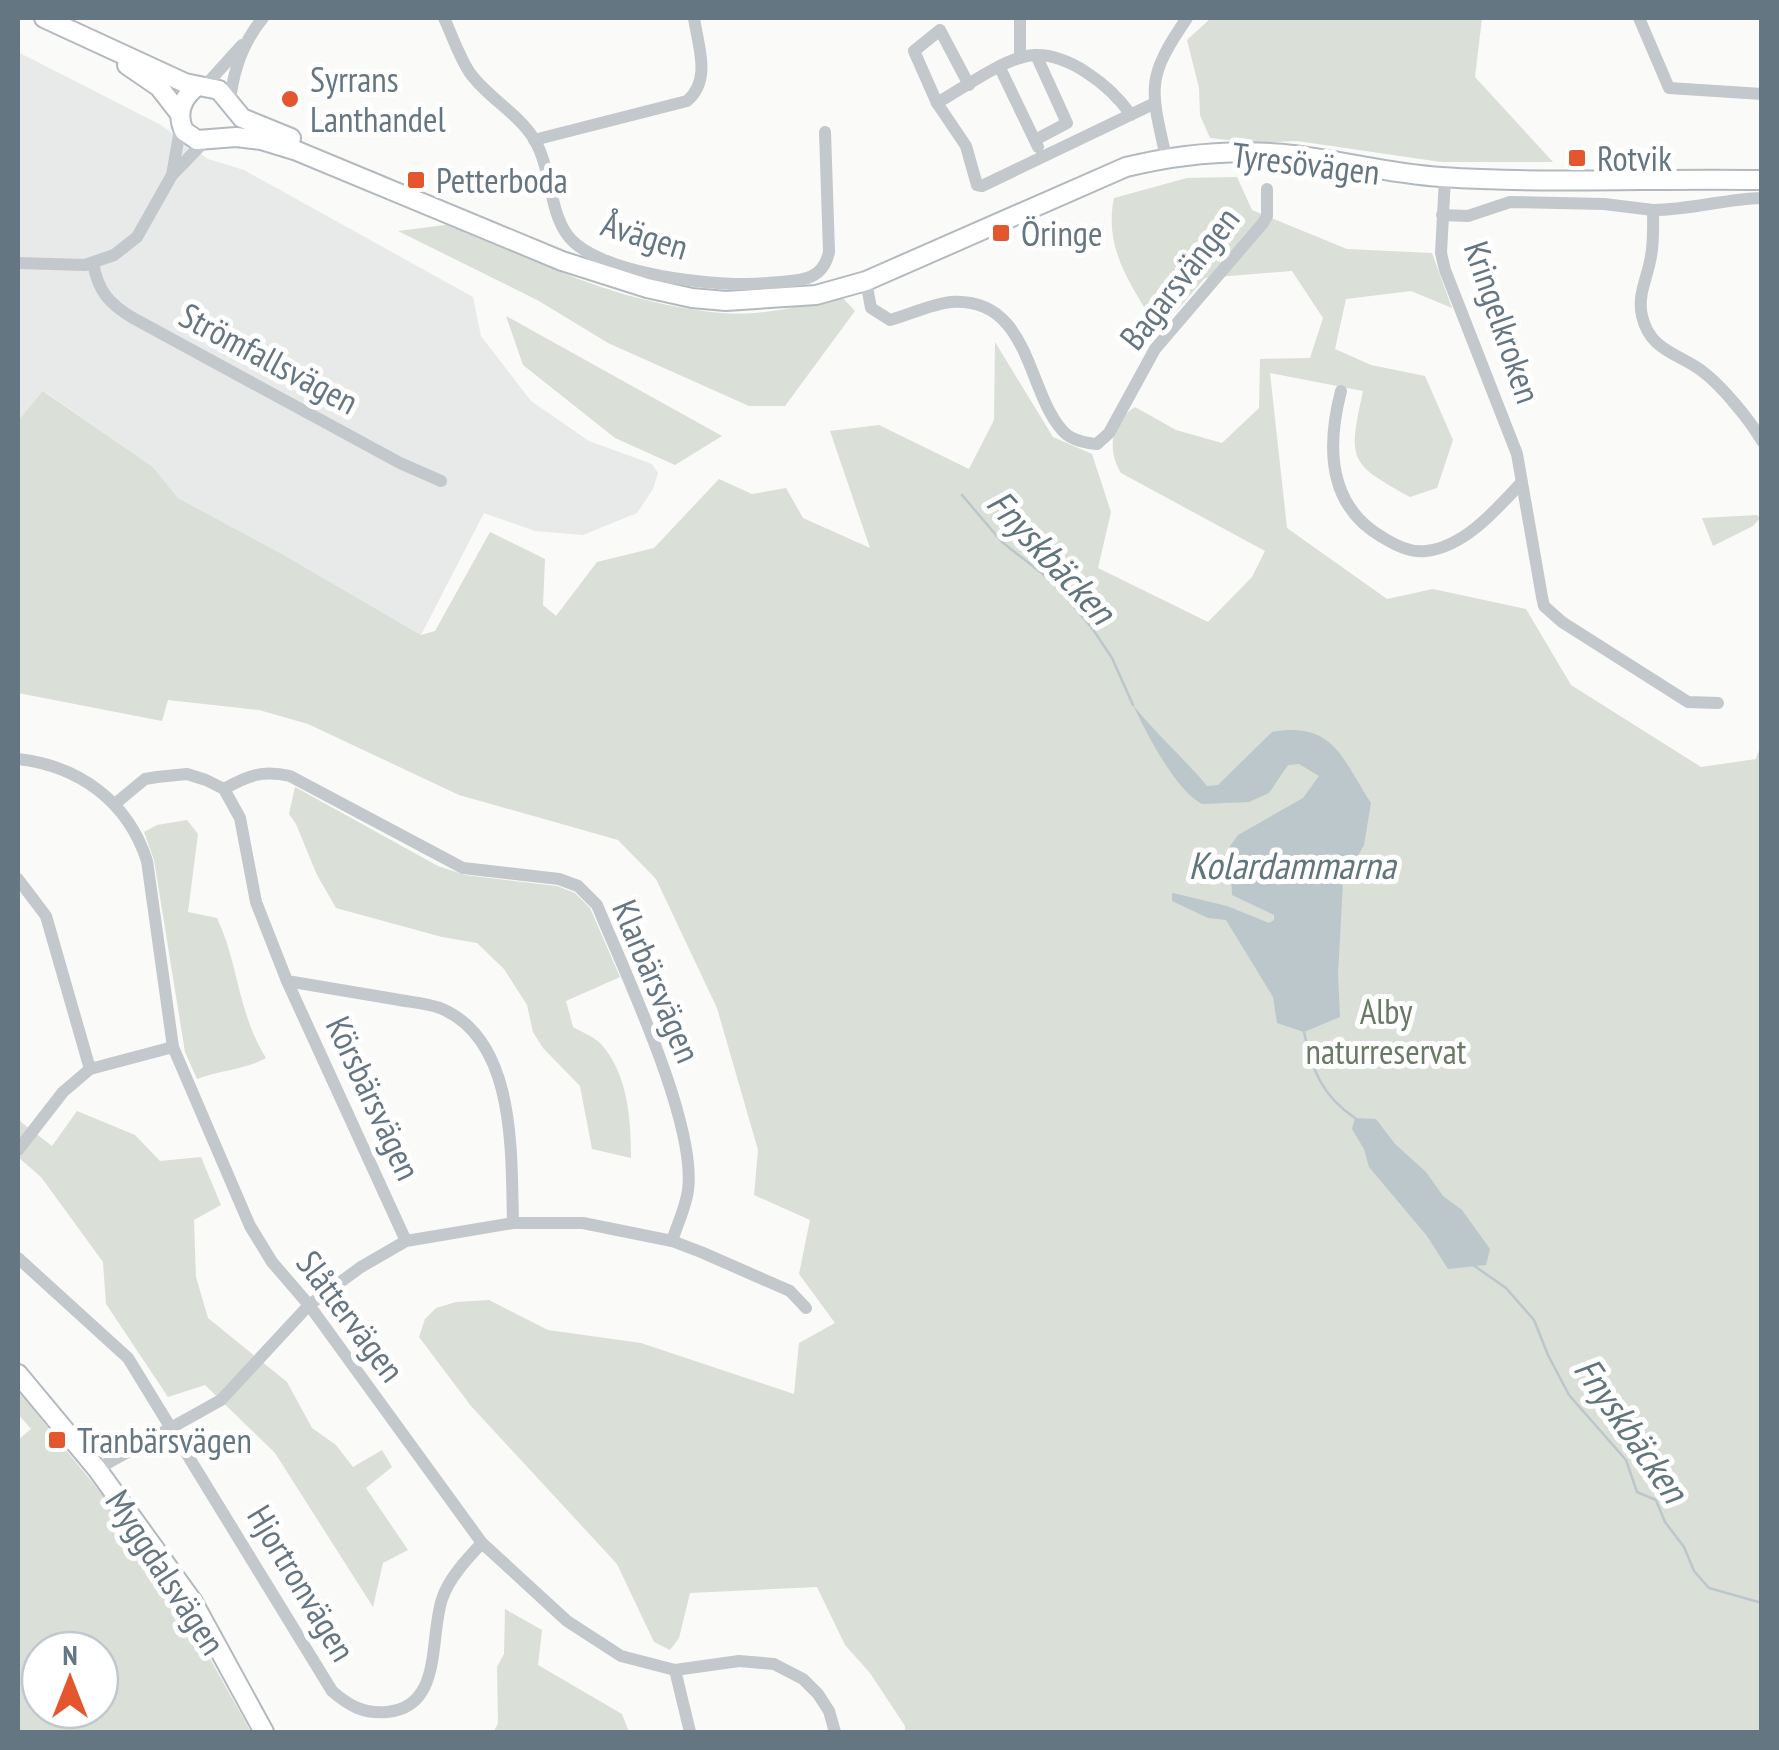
<svg xmlns="http://www.w3.org/2000/svg" width="1779" height="1750" font-family="'PT Sans Narrow',sans-serif">
  <style>
    .built { fill: #e8e9e9 }
    .green { fill: #dadfd7; fill-rule: evenodd }
    .water { fill: #bbc7cb }
    .lines { fill: none; stroke-linecap: round; stroke-linejoin: round }
    .stream { stroke: #bbc7cb; stroke-width: 2.5 }
    .secondary-casing { stroke: #b3babf; stroke-width: 22 }
    .street { stroke: #c3c8cc; stroke-width: 12 }
    .secondary { stroke: #fff; stroke-width: 18 }
    .poi-dot { fill: #e4572e; stroke: #fff; stroke-width: 4 }
    .labels { text-anchor: middle; dominant-baseline: central; stroke-width: 10; stroke-linejoin: round; paint-order: stroke }
    .poi-label { font-size: 35px; fill: #657683; stroke: #fff; text-anchor: start }
    .street-label { font-size: 35px; fill: #657683; stroke: #fff }
    .park-label { font-size: 35px; fill: #687a64; stroke: #fff }
    .water-label { font-size: 38px; font-style: italic; fill: #60757c; stroke: #fff }
  </style>
  <rect width="100%" height="100%" fill="#fafaf8"/>
  <path class="built" d="M18 52 161 125 208 159 244 170 473 297 481 336 531 401 589 441 652 464 658 473 653 489 637 513 583 535 535 531 484 513 421 635 282 554 178 498 153 467 44 391 18 421Z"/>
  <g class="green">
    <path d="M1211 18H1482L1475 77 1553 162H1441L1297 141 1253 143 1210 138 1200 115 1199 88 1187 40Z"/>
    <path d="M1237 177 1252 210 1347 249 1432 253 1452 308 1411 291 1346 299 1335 349 1371 365 1425 376 1453 440 1437 488 1410 497C1348 463 1348 460 1363 391L1270 373 1287 528 1387 599 1433 589 1526 609 1571 685 1701 767 1756 759 1761 744V1732H905V1726L870 1673 845 1645 817 1587 690 1593 679 1638 670 1650 654 1642 617 1564 471 1406 419 1337 425 1319 436 1308 456 1302 489 1300 548 1330 641 1343 794 1394 799 1343 835 1323 799 1274 810 1220 754 1195 758 1150 717 1008 656 879 618 840 459 795 308 724 259 710 168 700 162 721 18 693V421L43 391 153 467 178 498 282 554 421 635 435 631 490 532 545 559 543 605 556 616 597 562 654 548 719 479 752 494 786 488 803 518 870 548 830 431 879 425 969 469 994 420 995 342 1053 437 1092 454 1111 512 1098 568 1208 622 1252 577 1265 551 1121 473C1107 450 1110 422 1135 407L1176 430 1222 443 1259 408 1260 359 1310 358 1323 318 1292 271 1205 278 1159 331C1133 288 1103 250 1114 198L1187 178Z"/>
    <path d="M453 224C543 266 620 303 721 313 760 317 804 305 842 297L855 311 785 406H749L608 343 539 301 398 231Z"/>
    <path d="M506 316 722 436 675 465 615 438 523 365Z"/>
    <path d="M1757 515 1760 518 1753 526 1713 546 1702 518Z"/>
    <path d="M295 787 438 866 465 875 557 886 575 893 590 908 620 977 566 1001 573 1027C582 1032 594 1037 601 1044 628 1074 631 1120 631 1158L592 1149 580 1086 543 1048 533 1032 527 1005 504 969 477 943 442 937 336 908 317 875 296 824 289 814Z"/>
    <path d="M187 820 198 834 188 912 217 918C239 965 237 1011 266 1058 245 1070 220 1070 197 1079L185 1052 154 860 144 832 157 825Z"/>
    <path d="M77 1111 135 1135 160 1161 201 1157 221 1205 194 1220 196 1277 208 1318 287 1382 312 1428 336 1445 353 1467 382 1450 392 1467 366 1488 408 1550 383 1563 373 1607 275 1453 205 1385 168 1397 106 1304 103 1262 41 1177 18 1157V1113L21 1122 52 1146Z"/>
    <path d="M18 1391 105 1498 181 1607 251 1732H18V1440L31 1429 18 1414ZM40 1650H100V1710H40Z"/>
    <path d="M505 1609 542 1630 538 1665 622 1714 629 1732H493L498 1724 497 1667 504 1654Z"/>
  </g>
  <g class="water">
    <path d="M1133 705C1156 734 1184 758 1207 786L1218 785 1272 732C1334 721 1342 759 1371 803L1364 845 1343 882 1338 974 1340 1017 1304 1032 1277 1023 1273 997 1226 920 1208 918 1172 901V893L1177 894 1227 906 1269 923 1274 920V915L1232 895 1230 846 1238 835 1303 798 1319 776 1299 764 1288 765 1269 793 1249 802 1202 804C1175 790 1146 732 1133 705Z"/>
    <path d="M1355 1118 1376 1119 1395 1144 1426 1172 1443 1196 1462 1210 1490 1249 1486 1265 1448 1269 1427 1236 1369 1167 1364 1149 1352 1129Z"/>
  </g>
  <g class="lines">
    <g class="stream">
      <path d="M962 495 1002 542 1053 582 1092 628 1112 658 1133 705"/>
      <path d="M1304 1032C1312 1070 1322 1096 1355 1118"/>
      <path d="M1473 1265 1506 1288 1534 1320 1548 1355 1569 1395 1626 1460 1637 1492 1656 1500 1665 1522 1684 1547 1694 1571 1709 1588 1762 1603"/>
    </g>
    <defs>
      <g id="secondary">
        <path d="M44 18 185 83 219 90 242 118 291 138"/>
        <path d="M127 65 159 87 180 114"/>
        <path d="M196 87C182 98 176 114 184 131L197 140 236 137 261 140 297 151 562 261 647 288 692 298 726 301 816 295 866 281 1126 167C1179 154 1230 149 1284 154 1337 159 1388 174 1442 177 1548 184 1655 178 1762 180"/>
        <path d="M18 1374 97 1469 193 1602 264 1732"/>
      </g>
    </defs>
    <use href="#secondary" class="secondary-casing"/>
    <g class="street">
      <path d="M444 18C452 35 459 57 470 73 488 98 518 113 534 139 551 167 549 208 566 233 593 275 721 288 768 283 796 280 822 284 829 252L825 132"/>
      <path d="M1020 18V58"/>
      <path d="M1639 18 1669 88 1762 94"/>
      <path d="M1000 68 1038 147"/>
      <path d="M205 86 242 45"/>
      <path d="M230 102C233 71 243 42 263 18"/>
      <path d="M937 103 914 51 940 30 969 85"/>
      <path d="M1131 115C1111 86 1065 49 1027 56 1000 61 962 89 937 103L966 146 977 185 982 186 1153 104"/>
      <path d="M534 140 687 101C712 80 698 46 694 18"/>
      <path d="M1035 140 1067 123 1036 55"/>
      <path d="M1166 157C1150 87 1146 78 1187 18"/>
      <path d="M172 175 181 124"/>
      <path d="M1445 178 1441 253 1445 270 1517 454 1542 597 1544 606 1562 622 1688 702 1718 703"/>
      <path d="M1653 210C1690 210 1724 199 1762 198"/>
      <path d="M1442 215 1468 216 1510 202 1604 204 1653 210C1653 225 1654 241 1651 256 1648 277 1637 294 1642 316 1650 351 1678 353 1702 371 1722 386 1750 420 1762 441"/>
      <path d="M18 263 85 265 114 255 137 237 172 175 205 141"/>
      <path d="M93 263C98 291 109 304 133 318L400 463 441 481"/>
      <path d="M866 281 871 308 890 320C909 315 931 304 951 302 1030 297 1026 389 1062 430 1070 440 1086 443 1097 444L1109 433 1155 349 1263 223 1267 216V189"/>
      <path d="M1341 391C1327 445 1327 505 1382 537 1395 545 1410 553 1426 551 1464 547 1496 510 1520 484"/>
      <path d="M18 759C80 766 128 802 147 861L173 1047 250 1226 272 1262 309 1305 482 1543 567 1621 621 1656 675 1670 739 1661 774 1664 803 1679 818 1694 829 1711 835 1732"/>
      <path d="M224 789C248 775 263 770 290 776L463 868 559 879 578 886 597 905C624 971 697 1123 688 1190 686 1207 677 1225 672 1241"/>
      <path d="M116 803 145 779 157 777 187 774 206 780 224 789 240 818 256 902 287 981C323 987 359 993 394 999 409 1002 426 1003 440 1008 517 1039 511 1155 513 1223"/>
      <path d="M18 879 46 916 90 1069"/>
      <path d="M287 981 406 1241"/>
      <path d="M18 1150 63 1092 90 1069 173 1047"/>
      <path d="M18 1258 128 1358 332 1691C349 1706 364 1714 387 1712 443 1707 429 1639 442 1599 449 1578 467 1559 482 1543"/>
      <path d="M97 1469 221 1400 309 1305 361 1267 406 1241 513 1223H583L672 1241 701 1252 790 1291 806 1308"/>
      <path d="M675 1670 690 1732"/>
    </g>
    <use href="#secondary" class="secondary"/>
  </g>
  <g class="poi-dot">
    <circle cx="290" cy="99" r="10"/>
    <rect x="1567" y="148" width="20" height="20" rx="5"/>
    <rect x="406" y="170" width="20" height="20" rx="5"/>
    <rect x="991" y="223" width="20" height="20" rx="5"/>
    <rect x="47" y="1430" width="20" height="20" rx="5"/>
  </g>
  <g class="labels">
    <g class="poi-label">
      <text x="310" y="79">Syrrans<tspan x="310" dy="40">Lanthandel</tspan></text>
      <text x="1597" y="158">Rotvik</text>
      <text x="436" y="180">Petterboda</text>
      <text x="1021" y="233">Öringe</text>
      <text x="77" y="1440">Tranbärsvägen</text>
    </g>
    <g class="street-label">
      <text transform="translate(1306 163) rotate(7)">Tyresövägen</text>
      <text transform="translate(645 235) rotate(17)">Åvägen</text>
      <text transform="translate(1179 278) rotate(-52)">Bagarsvängen</text>
      <text transform="translate(1503 322) rotate(71)">Kringelkroken</text>
      <text transform="translate(269 358) rotate(28)">Strömfallsvägen</text>
      <text transform="translate(657 981) rotate(67)">Klarbärsvägen</text>
      <text transform="translate(374 1098) rotate(65)">Körsbärsvägen</text>
      <text transform="translate(351 1316) rotate(53)">Slåttervägen</text>
      <text transform="translate(166 1572) rotate(57)">Myggdalsvägen</text>
      <text transform="translate(302 1583) rotate(59)">Hjortronvägen</text>
    </g>
    <g class="park-label">
      <text x="1386" y="1011">Alby<tspan x="1386" dy="40">naturreservat</tspan></text>
    </g>
    <g class="water-label">
      <text transform="translate(1052 556) rotate(47)">Fnyskbäcken</text>
      <text x="1292" y="864">Kolardammarna</text>
      <text transform="translate(1632 1429) rotate(55)">Fnyskbäcken</text>
    </g>
  </g>
  <rect width="1779" height="1750" fill="none" stroke="#657683" stroke-width="40"/>
  <g transform="translate(70 1680)"><circle r="48" fill="#ffffff" stroke="#c1c8cd" stroke-width="2.5"/>
  <path d="M0-8L18 38L0 25L-18 38Z" fill="#e4572e"/>
  <text y="-15" font-size="28" font-weight="bold" text-anchor="middle" fill="#657683">N</text>
  </g>
</svg>
